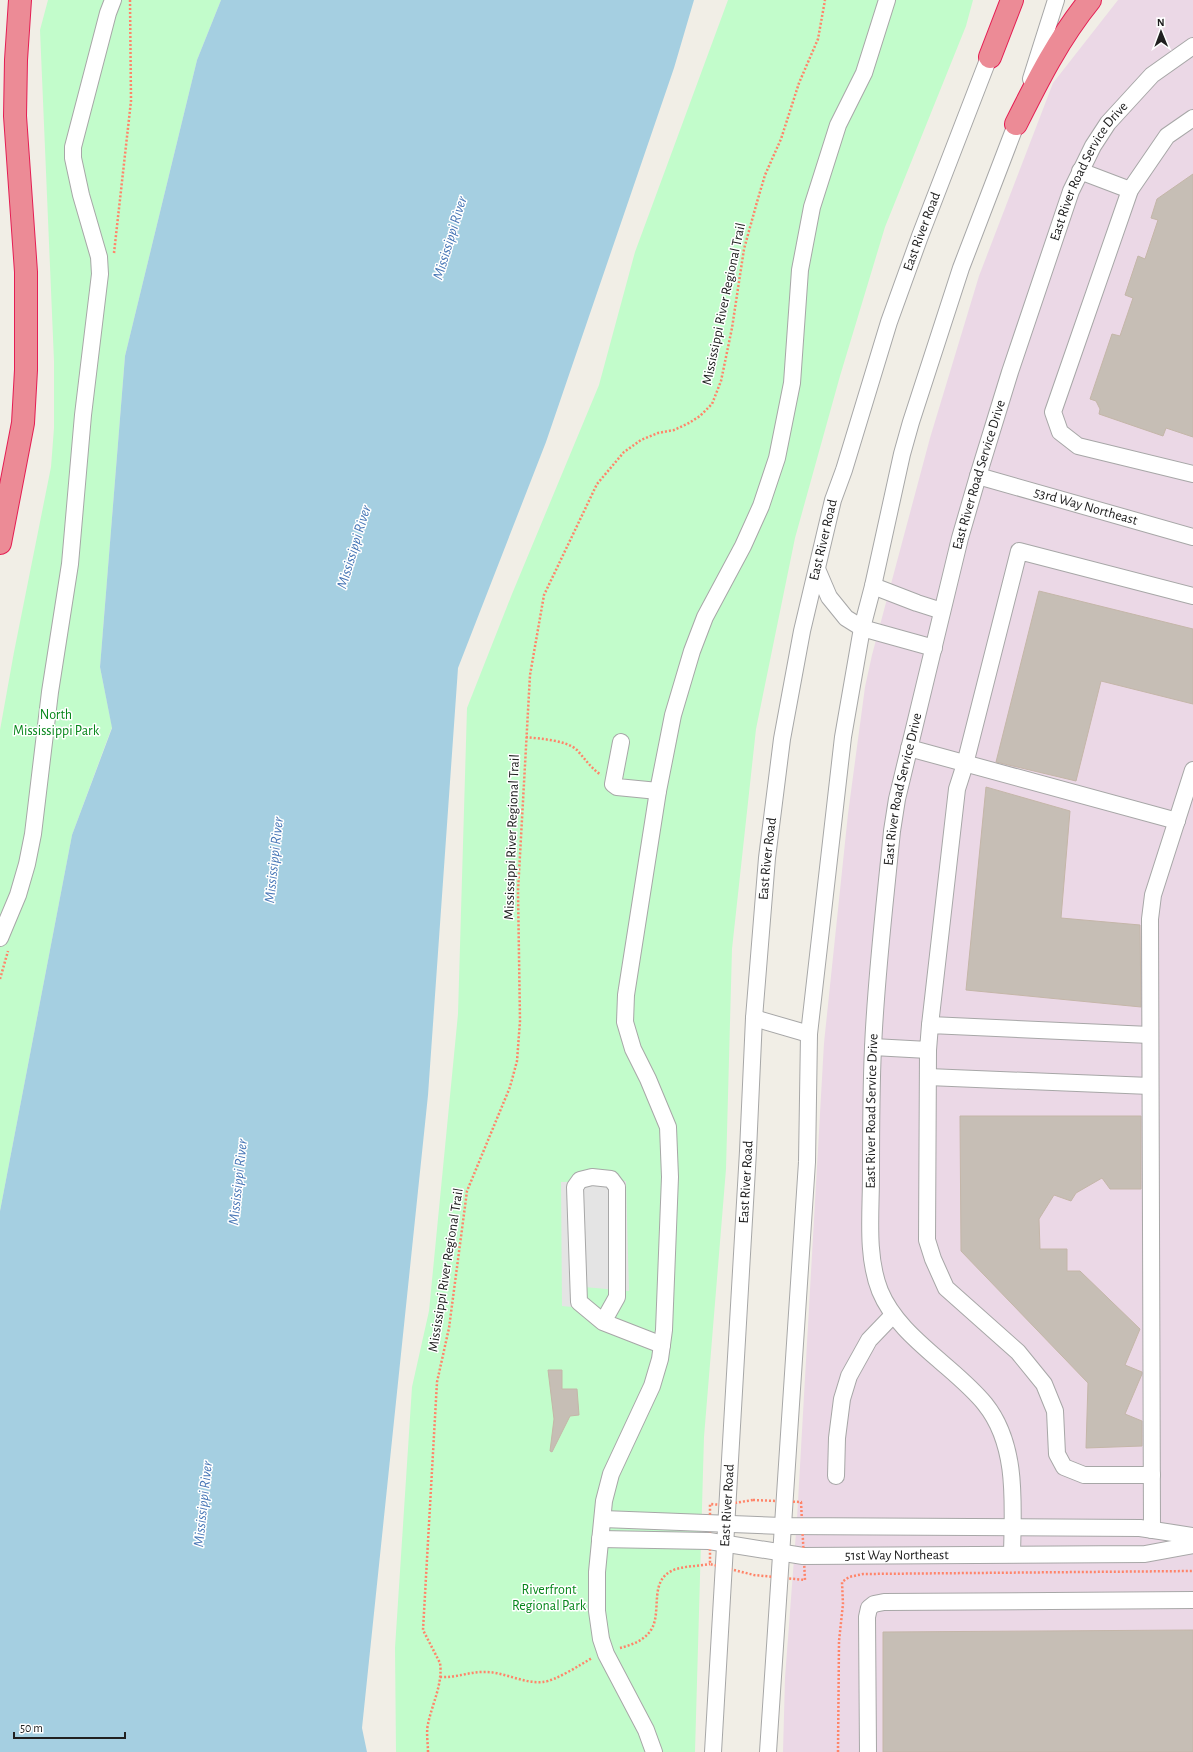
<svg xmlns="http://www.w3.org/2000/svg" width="1193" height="1752" font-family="'Alegreya Sans',sans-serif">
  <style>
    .industrial { fill: #ebd8e6 }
    .park { fill: #c2fccb }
    .parking { fill: #e4e4e4 }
    .water { fill: #a5cfe1 }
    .building { fill: #c6beb5; stroke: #c4b6a8 }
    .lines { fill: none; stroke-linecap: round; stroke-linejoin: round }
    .minor-casing { stroke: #a7a7a7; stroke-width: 18 }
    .highway-casing { stroke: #e41e53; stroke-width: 24 }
    .path { stroke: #ff8469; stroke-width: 2.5; stroke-dasharray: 2 2; stroke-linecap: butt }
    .minor { stroke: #fff; stroke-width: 16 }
    .highway { stroke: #ec8b96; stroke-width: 22 }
    .labels { text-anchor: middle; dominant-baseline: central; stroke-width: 3; stroke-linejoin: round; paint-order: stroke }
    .street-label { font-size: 14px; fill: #202020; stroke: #fff }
    .park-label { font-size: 14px; fill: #06861a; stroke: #fff }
    .water-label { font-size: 15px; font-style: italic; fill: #4776b6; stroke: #fff }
  </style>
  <rect width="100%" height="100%" fill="#f1eee6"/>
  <path class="industrial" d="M1118 0H1193V1752H783L785 1678 797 1519 824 1043 848 814 865 687 872 655 930 438 979 276 1053 83Z"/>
  <g class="park">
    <path d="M48 0H221L197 60 125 356 100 667 112 727 72 835 0 1211V730L14 652 51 467 54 428V361L40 30Z"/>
    <path d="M728 0H973L966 26 885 227 840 376 795 538 756 729 732 949 726 1169 704 1437 695 1752H396L395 1648 412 1387 429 1311 458 1014 467 708 512 594 599 385 635 252Z"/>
  </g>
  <path class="parking" d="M626 1181 629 1291 584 1287 582 1308 562 1306 561 1182Z"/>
  <path class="water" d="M221 0H694L674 68 546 442 458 668 428 1095 362 1728 367 1752H0V1211L72 835 112 728 100 667 125 356 197 60Z"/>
  <g class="building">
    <path d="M1193 174V437L1166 428 1163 436 1099 414 1100 409 1096 401 1090 399 1112 334 1120 336 1133 298 1125 295 1138 256 1145 259 1158 220 1151 218 1157 199Z"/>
    <path d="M1039 591 1193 629V704L1101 681 1076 781 996 762Z"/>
    <path d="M986 787 1070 811 1061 918 1140 925 1141 1007 966 990Z"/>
    <path d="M960 1116H1141V1189H1110L1102 1178 1076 1193 1071 1201 1054 1195 1039 1219 1040 1249H1067V1271H1080L1140 1329 1125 1365 1142 1372V1374L1125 1414 1142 1421V1446L1086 1448 1088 1383 961 1251Z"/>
    <path d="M548 1370H562V1389H577L579 1415 570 1416 552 1452 550 1451 554 1419Z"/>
    <path d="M1193 1630V1752H883V1632Z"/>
  </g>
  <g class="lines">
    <defs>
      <g id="minor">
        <path d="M1031 79 1056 0"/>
        <path d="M1193 118 1167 136 1130 190 1053 412 1060 432 1078 446 1193 474"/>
        <path d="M1080 171 1130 190"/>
        <path id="s1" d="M978 476 1193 537"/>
        <path d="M817 569 829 597 846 618 862 628 934 648"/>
        <path d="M873 586 917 603 942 611"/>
        <path d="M621 742 613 784 617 787 658 791"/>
        <path d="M909 748 1177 821"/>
        <path d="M0 938 18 895 27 864 33 834 50 692 70 564 83 415 100 274 99 257 81 195 73 158V147L108 13 113 0"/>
        <path d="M754 1018 809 1034"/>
        <path d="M930 1025 957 789 965 764 1019 551 1193 596"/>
        <path d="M873 1047 928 1050 930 1025 1150 1035"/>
        <path d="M928 1050 927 1240 933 1259 946 1288 1018 1352 1044 1384 1055 1411 1057 1454 1064 1467 1084 1475H1152"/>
        <path d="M928 1077 1150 1086"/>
        <path d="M603 1322 617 1297V1187L611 1179 592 1177 580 1180 575 1187 579 1302 603 1322 662 1345"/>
        <path d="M836 1476 837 1438 842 1399 849 1376 869 1340 893 1315"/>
        <path d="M603 1519 782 1526 1140 1528 1193 1536"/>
        <path d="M1152 1530 1150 919 1153 895 1193 770"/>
        <path id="s2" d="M600 1539 709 1541 803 1556 1145 1554 1193 1545"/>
        <path id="s3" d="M1012 1554C1013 1504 1018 1445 985 1404 972 1388 956 1375 940 1361 917 1341 892 1320 880 1291 866 1256 871 1213 871 1176 871 1133 871 1090 873 1048 876 975 885 903 892 831L897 799 960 538 978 476 1010 372 1071 191 1093 146 1108 123 1152 75 1193 46"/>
        <path d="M654 1752 646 1730 606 1654 601 1639 597 1611V1572L604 1501 611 1474 652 1386 660 1359 664 1330 670 1177 668 1127 648 1079 633 1049 625 1022 626 995 658 791 673 715 692 651 705 617 743 546 761 506 777 458 792 383 800 270 812 207 838 125 864 73 887 0"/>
        <path id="s4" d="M713 1752 748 1151 754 1018 767 858 782 739 802 631 833 500 844 470 889 322 920 236 993 47"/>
        <path d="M768 1752 807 1162 809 1034 843 737 862 628 873 586 902 454 911 422 961 268 1020 114"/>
        <path d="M868 1752 867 1617 869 1608 874 1604 884 1602 1193 1600"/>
      </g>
      <g id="highway">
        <path d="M990 57 1012 0"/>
        <path d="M1016 124C1038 80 1059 38 1090 0"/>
        <path d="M0 543 23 423 26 370V272L15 116 16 60 20 0"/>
      </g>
    </defs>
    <use href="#minor" class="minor-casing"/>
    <use href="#highway" class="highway-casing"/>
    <g class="path">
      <path d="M114 253 131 101 130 0"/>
      <path d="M526 737C541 739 566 740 577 750 585 759 591 768 601 775"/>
      <path d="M0 979 8 951"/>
      <path d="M753 1500 801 1502 805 1580 754 1575 710 1564V1504L722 1505Z"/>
      <path d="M620 1648C631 1645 644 1641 651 1630 663 1611 647 1579 676 1569 687 1566 699 1566 710 1564"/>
      <path d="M440 1677C456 1678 468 1672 483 1672 503 1671 523 1684 543 1682 555 1681 580 1665 592 1658"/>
      <path d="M428 1752C428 1743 426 1733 428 1724 432 1704 443 1684 440 1663L423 1630 437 1382 449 1328 467 1191 510 1087 517 1061 520 1021 518 891 530 675 544 595 597 484 624 452 641 440 658 433 674 430 689 423 700 416 712 404 721 381 732 328 744 249 757 202 765 175 781 139 799 83 818 39 825 0"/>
      <path d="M838 1752 839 1641 843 1604 842 1582 849 1577 863 1574 1193 1571"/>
    </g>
    <use href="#minor" class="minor"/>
    <use href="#highway" class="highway"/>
  </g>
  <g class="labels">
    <g class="street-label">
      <text stroke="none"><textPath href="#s3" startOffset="1464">East River Road Service Drive</textPath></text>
      <text stroke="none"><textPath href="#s4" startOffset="1543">East River Road</textPath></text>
      <text transform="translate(724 304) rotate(-78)">Mississippi River Regional Trail</text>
      <text stroke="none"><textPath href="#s3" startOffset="1140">East River Road Service Drive</textPath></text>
      <text stroke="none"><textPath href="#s1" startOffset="112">53rd Way Northeast</textPath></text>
      <text stroke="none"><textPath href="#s4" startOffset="1219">East River Road</textPath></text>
      <text stroke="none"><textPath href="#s3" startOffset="816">East River Road Service Drive</textPath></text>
      <text transform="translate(512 837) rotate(-88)">Mississippi River Regional Trail</text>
      <text stroke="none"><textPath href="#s4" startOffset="895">East River Road</textPath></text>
      <text stroke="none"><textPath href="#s3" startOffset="492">East River Road Service Drive</textPath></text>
      <text stroke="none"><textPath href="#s4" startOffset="571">East River Road</textPath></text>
      <text transform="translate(446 1270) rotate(-81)">Mississippi River Regional Trail</text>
      <text stroke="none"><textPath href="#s4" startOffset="247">East River Road</textPath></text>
      <text stroke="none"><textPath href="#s2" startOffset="298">51st Way Northeast</textPath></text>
    </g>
    <g class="park-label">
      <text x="56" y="715">North<tspan x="56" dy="16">Mississippi Park</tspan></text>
      <text x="549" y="1590">Riverfront<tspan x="549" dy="16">Regional Park</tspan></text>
    </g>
    <g class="water-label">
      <text transform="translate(450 238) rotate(-73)">Mississippi River</text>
      <text transform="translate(354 547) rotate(-73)">Mississippi River</text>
      <text transform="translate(274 860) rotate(-84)">Mississippi River</text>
      <text transform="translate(238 1182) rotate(-84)">Mississippi River</text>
      <text transform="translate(203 1504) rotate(-84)">Mississippi River</text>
    </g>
  </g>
  <g transform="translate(1161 32) rotate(359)" stroke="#ffffff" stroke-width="3" paint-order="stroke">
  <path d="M0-3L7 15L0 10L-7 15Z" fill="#202020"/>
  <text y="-6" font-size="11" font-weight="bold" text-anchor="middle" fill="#202020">N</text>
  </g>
  <path d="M14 1732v6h111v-6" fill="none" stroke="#202020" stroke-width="2"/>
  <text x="20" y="1732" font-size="12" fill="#202020" stroke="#ffffff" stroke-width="3" paint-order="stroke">50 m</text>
</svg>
